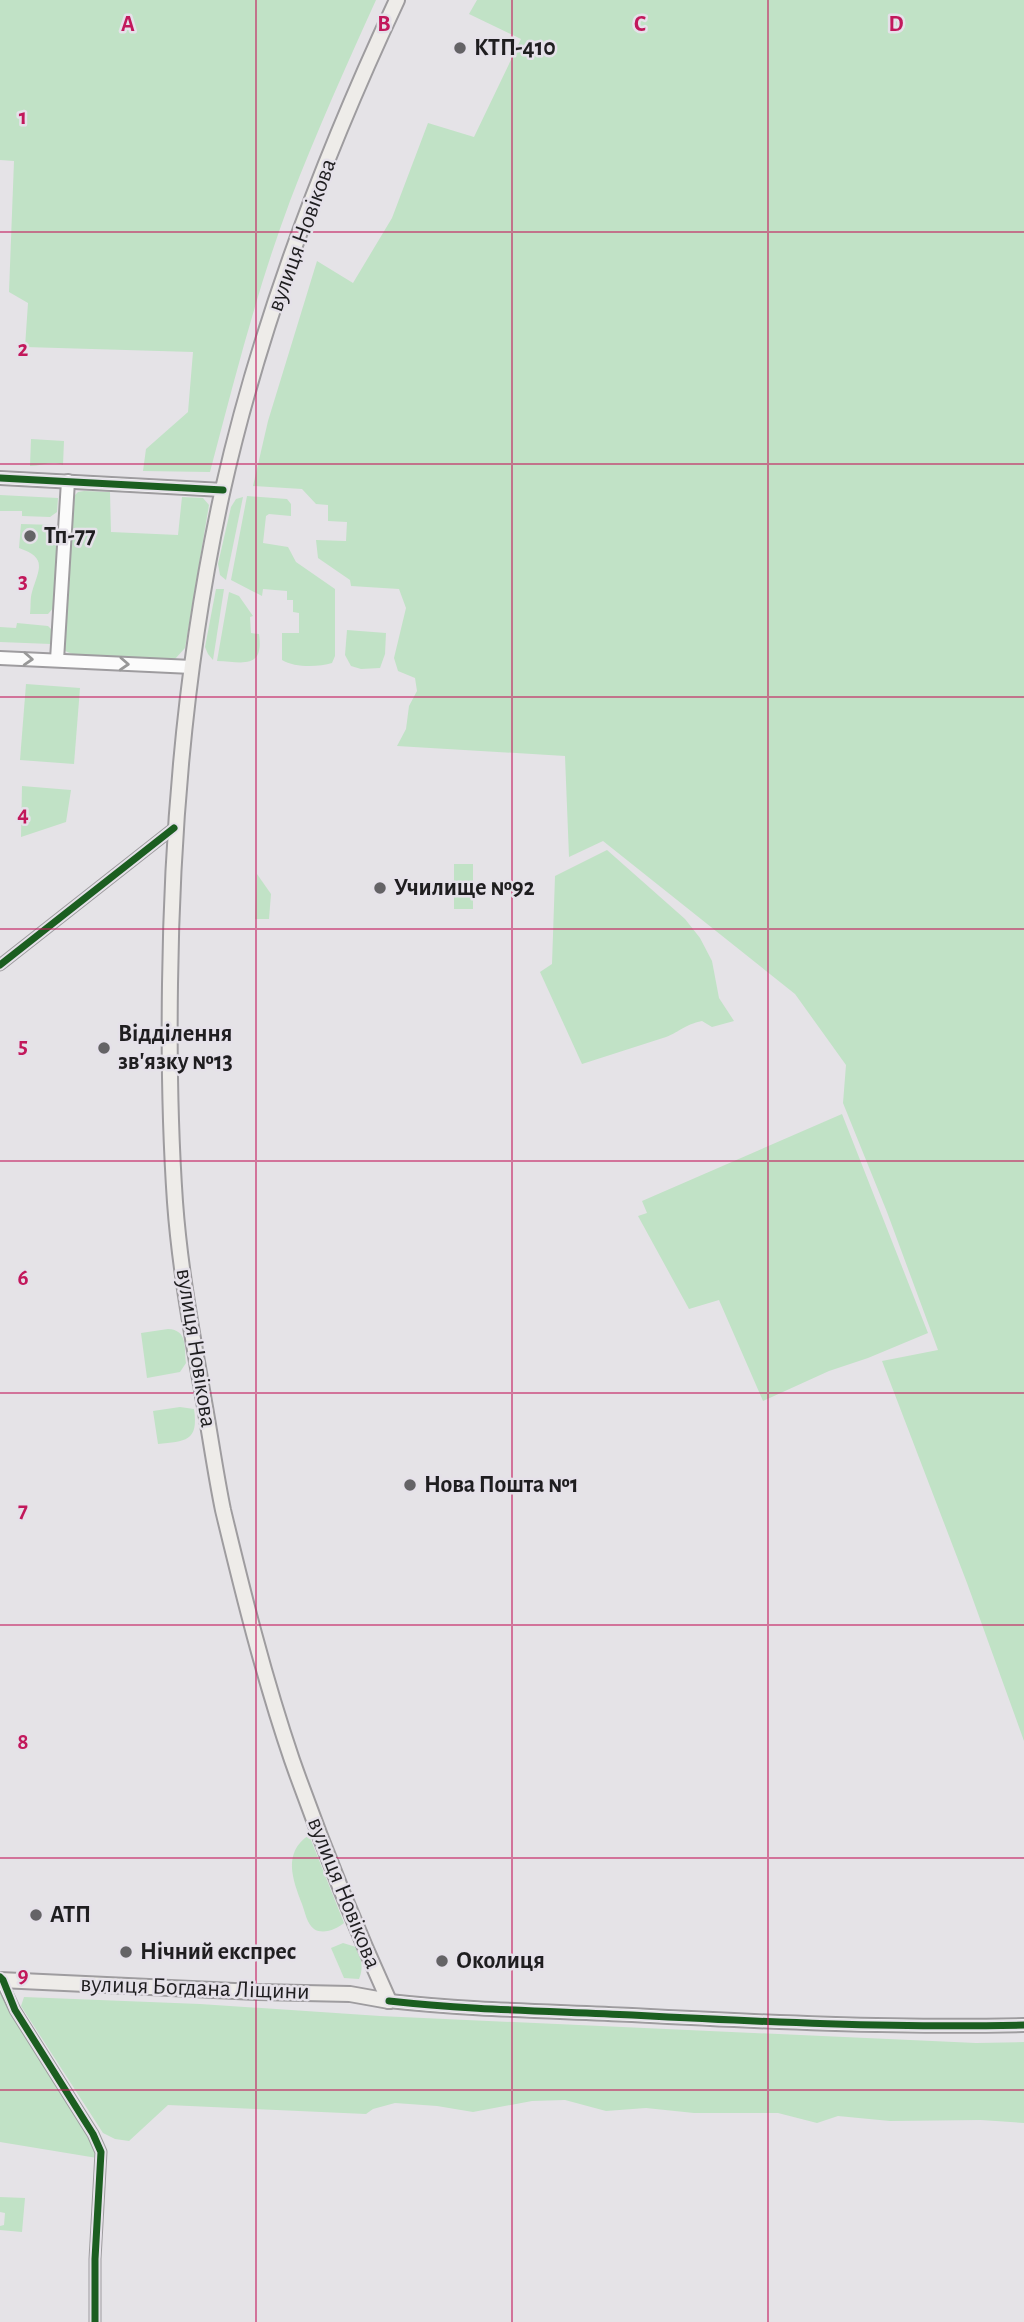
<svg xmlns="http://www.w3.org/2000/svg" width="1024" height="2322" font-family="'Alegreya Sans',sans-serif">
  <style>
    .green { fill: #c1e2c6 }
    .lines { fill: none; stroke-linecap: round; stroke-linejoin: round }
    .minor-casing { stroke: #9e9c9f; stroke-width: 13 }
    .tertiary-casing { stroke: #9e9c9f; stroke-width: 16 }
    .secondary-casing { stroke: #9e9c9f; stroke-width: 18 }
    .minor { stroke: #fbfbfb; stroke-width: 10 }
    .tertiary { stroke: #fbfbfb; stroke-width: 12 }
    .secondary { stroke: #eeece9; stroke-width: 14 }
    .cycleway-casing { stroke: #e5e1e9; stroke-width: 11 }
    .cycleway { stroke: #1b5e20; stroke-width: 7 }
    .oneway { stroke: #989898 }
    .grid { fill: none; stroke: #c2185b; stroke-width: 2; stroke-opacity: 0.55 }
    .poi-dot { fill: #646366; stroke: #e5e1e9; stroke-width: 2.5 }
    .labels { text-anchor: middle; dominant-baseline: central; stroke-width: 5; stroke-linejoin: round; paint-order: stroke }
    .poi-label { font-size: 24px; font-weight: bold; fill: #1f1e20; stroke: #e5e1e9; text-anchor: start }
    .street-label { font-size: 24px; fill: #1f1e20; stroke: #e5e1e9 }
    .grid-label { font-size: 23px; text-anchor: middle; font-weight: bold; fill: #c2185b; stroke: #e5e1e9; stroke-width: 5; stroke-linejoin: round; paint-order: stroke }
  </style>
  <rect width="100%" height="100%" fill="#e5e3e7"/>
  <g class="green">
    <path d="M0 0H376C346 66 316 133 290 201 257 289 234 381 210 472L143 471 146 449 188 412 193 352 25 347 28 303 9 292 14 161 0 160Z"/>
    <path d="M477 0H1024V1741L967 1583 882 1361 938 1350 887 1212 843 1103 846 1065 795 994 603 841 569 857 565 756 397 746 406 729 409 706 417 691 415 678 398 671 394 658 406 608 399 589 351 586 350 580 318 558 316 540 346 541 347 522 328 521V505L316 504 302 489 253 486 268 421 317 261 353 283 392 218 428 123 474 137 521 39 469 14Z"/>
    <path d="M31 439 64 441 63 465C52 460 42 466 30 466Z"/>
    <path d="M84 491 110 492 111 532 178 535 182 497 203 498 209 505 185 648 175 659 75 655 65 651 63 647 72 498 78 492Z"/>
    <path d="M0 495 58 498 57 512 50 517 22 516V511H0Z"/>
    <path d="M247 496 287 499 291 504V516L269 514 266 516 263 543 288 547 296 562 335 589V656L332 663C319 667 295 668 282 660V633H299V613L293 612V600H287V591L263 589 262 596 231 580Z"/>
    <path d="M243 497 226 580 220 575 218 564 231 507 236 499Z"/>
    <path d="M21 524 54 525 58 529 55 606 48 614H30C31 607 30 598 32 592 39 569 48 558 19 548Z"/>
    <path d="M216 589H224L213 660 208 654 205 647Z"/>
    <path d="M229 592 239 596 253 616 250 617 251 633 259 634C264 670 243 662 217 661Z"/>
    <path d="M17 623 48 626 52 630 51 644 0 642V627L16 628Z"/>
    <path d="M347 630 386 633 385 654 380 668 361 669 351 666 345 655Z"/>
    <path d="M26 684 80 688 74 764 20 760Z"/>
    <path d="M22 786 71 790 66 822 21 837Z"/>
    <path d="M607 850 685 919 700 938 712 961 719 998 734 1021 712 1027 702 1021C684 1025 681 1031 666 1037L582 1064 540 972 552 964 555 876Z"/>
    <rect x="454" y="864" width="19" height="45"/>
    <path d="M257 874 271 894 269 919H255Z"/>
    <path d="M842 1114 928 1333 868 1358 829 1371 763 1401 719 1300 689 1309 638 1216 647 1213 642 1201Z"/>
    <path d="M168 1329C188 1330 184 1347 186 1363L180 1372 147 1378 141 1333Z"/>
    <path d="M180 1407 194 1409C199 1442 185 1441 158 1444L153 1411Z"/>
    <path d="M309 1835 344 1923C337 1929 323 1935 314 1929 307 1924 305 1912 302 1904 293 1880 282 1853 309 1835Z"/>
    <path d="M343 1943 356 1947C361 1956 364 1968 359 1979L344 1978 331 1948Z"/>
    <path d="M0 1991 9 2010 33 2045 93 2141 97 2158 0 2142Z"/>
    <path d="M24 1997 200 2004 380 2016 976 2043 1024 2042V2123L981 2120 890 2121 838 2116 817 2123 778 2113H694L646 2108 606 2111 565 2100 532 2101 473 2112 437 2106 395 2103 373 2109 366 2114 168 2105 129 2141 115 2139 103 2133 21 2006Z"/>
    <path d="M0 2197 25 2198 22 2232 0 2230V2226L4 2225 5 2213 0 2212Z"/>
  </g>
  <g class="lines">
    <defs>
      <g id="minor">
        <path d="M0 965 174 828"/>
        <path d="M0 1978 15 2010 93 2134 101 2152 95 2259V2322"/>
      </g>
      <g id="tertiary">
        <path d="M0 478 223 490"/>
        <path d="M0 658 192 667"/>
        <path d="M57 660 68 481"/>
        <path d="M389 2001C470 2010 551 2011 632 2015 762 2022 893 2028 1024 2025"/>
      </g>
      <g id="secondary">
        <path d="M0 1980 258 1992 350 1994 389 2001"/>
        <path d="M389 2001C353 1922 321 1842 292 1760 264 1678 243 1593 223 1510 216 1476 211 1441 205 1407 193 1339 180 1271 175 1202 170 1129 169 1056 170 984 172 818 187 651 223 489 261 320 324 156 397 0"/>
      </g>
    </defs>
    <use href="#minor" class="minor-casing"/>
    <use href="#tertiary" class="tertiary-casing"/>
    <use href="#secondary" class="secondary-casing"/>
    <use href="#minor" class="minor"/>
    <use href="#tertiary" class="tertiary"/>
    <use href="#secondary" class="secondary"/>
    <defs>
      <g id="cycleway">
        <path d="M0 478 223 490"/>
        <path d="M0 965 174 828"/>
        <path d="M0 1977 3 1980 15 2010 93 2134 101 2152 95 2259V2322"/>
        <path d="M389 2001C470 2010 551 2011 632 2015 762 2022 893 2028 1024 2025"/>
      </g>
    </defs>
    <use href="#cycleway" class="cycleway-casing"/>
    <use href="#cycleway" class="cycleway"/>
  </g>
  <defs><path id="oneway-chevron" d="M-2-3.5L2.5 0L-2 3.5" fill="none" stroke-width="1.6" stroke-linecap="round" stroke-linejoin="round" transform="scale(1.75)"/></defs>
  <g class="oneway">
    <use href="#oneway-chevron" transform="translate(28 659) rotate(3)"/>
    <use href="#oneway-chevron" transform="translate(124 664) rotate(3)"/>
  </g>
  <path class="grid" d="M256 0V2322M512 0V2322M768 0V2322M0 232H1024M0 464H1024M0 697H1024M0 929H1024M0 1161H1024M0 1393H1024M0 1625H1024M0 1858H1024M0 2090H1024"/>
  <g class="poi-dot">
    <circle cx="460" cy="48" r="7"/>
    <circle cx="30" cy="536" r="7"/>
    <circle cx="380" cy="888" r="7"/>
    <circle cx="104" cy="1048" r="7"/>
    <circle cx="410" cy="1485" r="7"/>
    <circle cx="36" cy="1915" r="7"/>
    <circle cx="126" cy="1952" r="7"/>
    <circle cx="442" cy="1961" r="7"/>
  </g>
  <g class="labels">
    <g class="poi-label">
      <text x="474" y="48">КТП-410</text>
      <text x="44" y="536">Тп-77</text>
      <text x="394" y="888">Училище №92</text>
      <text x="118" y="1034">Відділення<tspan x="118" dy="28">зв'язку №13</tspan></text>
      <text x="424" y="1485">Нова Пошта №1</text>
      <text x="50" y="1915">АТП</text>
      <text x="140" y="1952">Нічний експрес</text>
      <text x="456" y="1961">Околиця</text>
    </g>
    <g class="street-label">
      <text transform="translate(302 235) rotate(-70)">вулиця Новікова</text>
      <text transform="translate(196 1348) rotate(81)">вулиця Новікова</text>
      <text transform="translate(344 1893) rotate(68)">вулиця Новікова</text>
      <text transform="translate(195 1988) rotate(2)">вулиця Богдана Ліщини</text>
    </g>
  </g>
  <g class="grid-label">
    <text x="128" y="31">A</text>
    <text x="384" y="31">B</text>
    <text x="640" y="31">C</text>
    <text x="896" y="31">D</text>
    <text x="23" y="124">1</text>
    <text x="23" y="356">2</text>
    <text x="23" y="588">3</text>
    <text x="23" y="821">4</text>
    <text x="23" y="1053">5</text>
    <text x="23" y="1285">6</text>
    <text x="23" y="1517">7</text>
    <text x="23" y="1749">8</text>
    <text x="23" y="1982">9</text>
  </g>
</svg>
